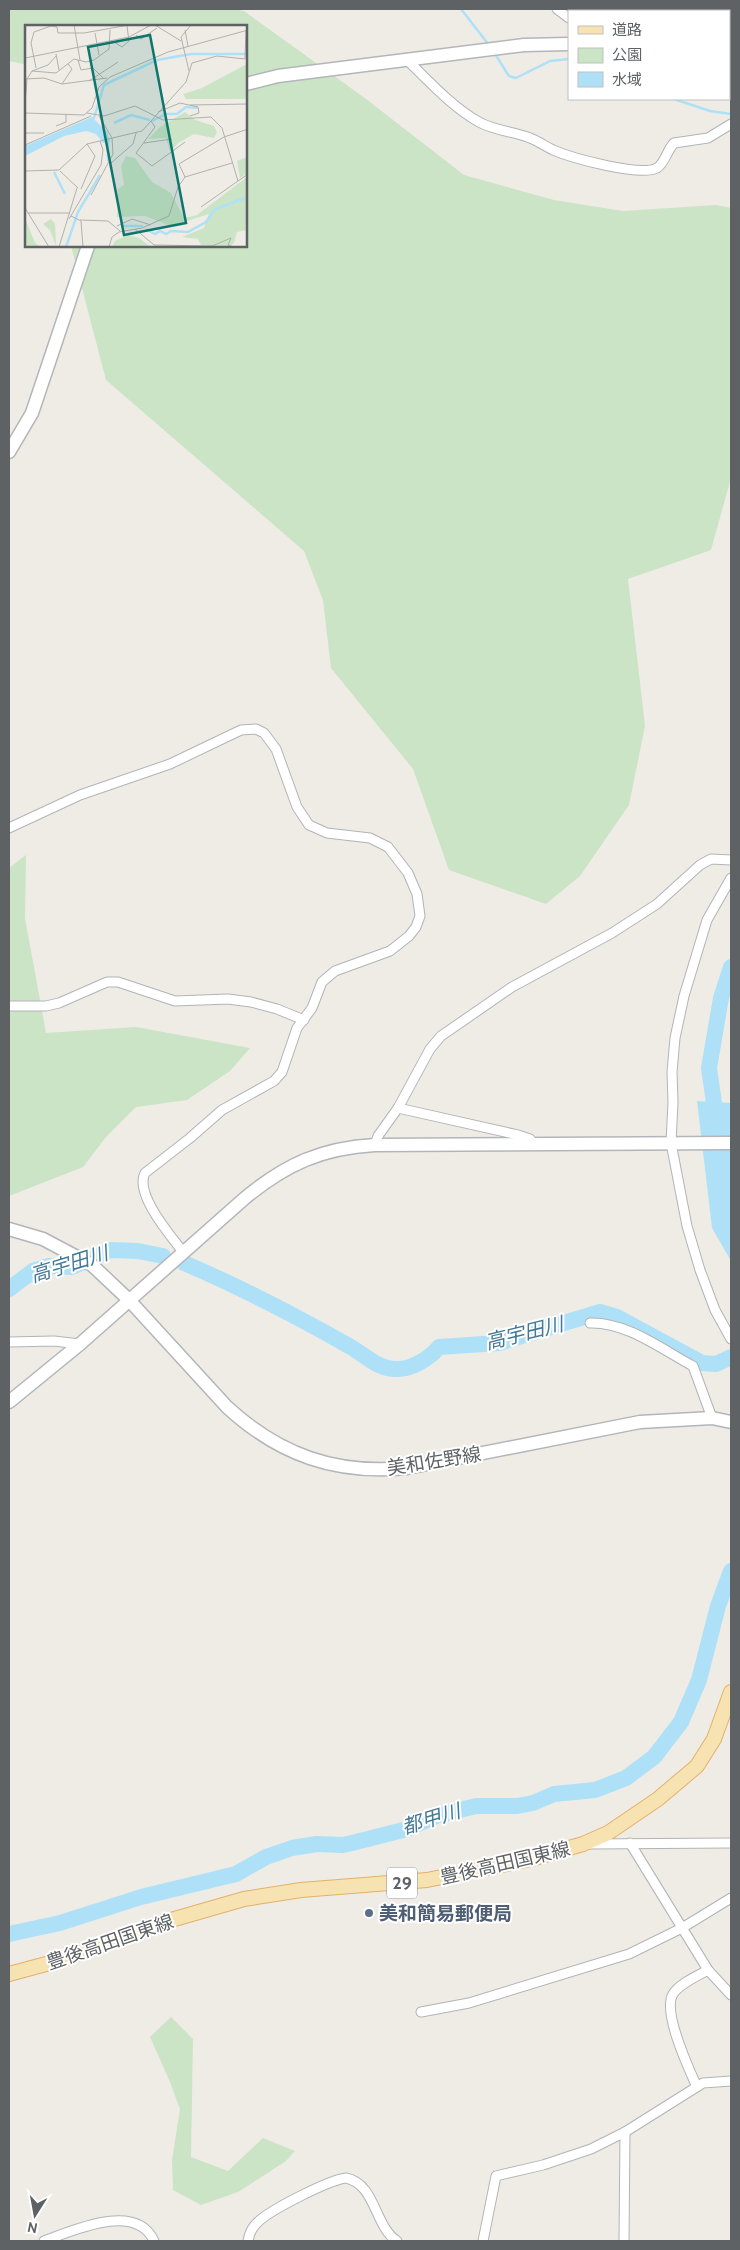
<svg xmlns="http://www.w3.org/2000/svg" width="740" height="2250" font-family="Cabin,'Noto Sans JP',sans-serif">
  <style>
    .green { fill: #cae4c5 }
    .water { fill: #aee1f7 }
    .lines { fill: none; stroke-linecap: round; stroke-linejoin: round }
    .stream { stroke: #aee1f7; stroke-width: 2.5 }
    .river { stroke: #aee1f7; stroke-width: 16 }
    .street-casing { stroke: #b1b4b7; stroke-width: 11 }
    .secondary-casing { stroke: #b2b6b9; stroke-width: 15 }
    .primary-casing { stroke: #e4b06a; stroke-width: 16 }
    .street { stroke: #fff; stroke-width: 9 }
    .secondary { stroke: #fff; stroke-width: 12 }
    .primary { stroke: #f7e2b2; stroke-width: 14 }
    .service-dot { fill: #5c6f8a; stroke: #fff; stroke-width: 2 }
    .labels { text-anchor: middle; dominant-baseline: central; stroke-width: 4; stroke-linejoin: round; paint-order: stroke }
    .shield { fill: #fff; stroke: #8e9193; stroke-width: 1 }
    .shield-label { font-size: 18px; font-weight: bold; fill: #5e6265 }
    .street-label { font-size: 19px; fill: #5e6265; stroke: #fff }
    .service-label { font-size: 19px; font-weight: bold; fill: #4e5e75; stroke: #fff; text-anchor: start }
    .water-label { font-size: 20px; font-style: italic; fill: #457997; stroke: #fff }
    .inset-river { fill: none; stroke: #aee1f7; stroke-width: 2.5 }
    .inset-road { fill: none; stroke: #b1b1ae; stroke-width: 1 }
    .view { fill: #0f766e; fill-opacity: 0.15; stroke: #0f766e; stroke-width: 2.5 }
    .inset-edge { fill: none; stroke: #5e6265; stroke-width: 2.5 }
  </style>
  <rect width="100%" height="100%" fill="#efece6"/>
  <g class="green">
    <path d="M9 9H235L244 11 366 99 464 175 554 200 623 211 716 205 731 208V478L711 550 628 579 645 726 629 805 580 876 546 904 449 870 413 769 331 668 323 600 304 551 106 380 71 246H246V26H26V73L24 64 9 61Z"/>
    <path d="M26 855 25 918 46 1033 136 1027 250 1048 230 1071 187 1100 136 1107 106 1137 83 1167 9 1196V868Z"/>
    <path d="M171 2017 193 2039 191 2157 228 2171 263 2138 295 2151 286 2161 238 2192 201 2205 173 2190 172 2160 180 2109 170 2082 150 2037Z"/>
  </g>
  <path class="water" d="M697 1101 731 1103V1261L712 1228Z"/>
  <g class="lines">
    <g class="stream">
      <path d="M461 9 489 45"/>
      <path d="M495 54 509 76 516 78 550 61 569 59"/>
      <path d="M674 99 710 111 731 114"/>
    </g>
    <g class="river">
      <path d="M717 1124 709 1068 721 998 731 967"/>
      <path d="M184 1263C240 1287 296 1316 349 1346 364 1354 377 1369 396 1369 411 1370 430 1358 439 1347L499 1343 600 1312 617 1317 702 1363 716 1364 731 1357"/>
      <path d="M9 1289 33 1271 49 1266 72 1267 111 1250 138 1251 163 1256"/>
      <path d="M9 1934 60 1923 141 1897 236 1874 266 1857 292 1848 317 1844 343 1845 356 1842 407 1829 436 1816 476 1806H517L533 1803 554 1794 595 1790 626 1778 654 1757 681 1722 699 1680 718 1606 731 1571"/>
    </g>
    <defs>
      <g id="street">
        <path d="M557 9 569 18"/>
        <path d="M407 60C429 81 452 107 479 122 495 131 513 131 530 138 538 141 545 146 553 150 572 158 640 177 657 168 665 163 667 150 674 143L708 138 731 124"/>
        <path d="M9 828 80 795 170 764 241 730 256 729 264 733 276 749 297 807 309 825 327 833 370 838 388 847 408 873 417 894 420 916 416 927 409 936 390 951 335 971 322 982 312 1008 297 1028 282 1072 274 1081 222 1110 190 1138 145 1173C134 1194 171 1236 183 1252"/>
        <path d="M731 878 707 920 684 996 675 1038 672 1072 673 1102 671 1143 687 1226 700 1270 715 1310 731 1339"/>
        <path d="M9 1006H46L59 1003 107 982H118L175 1001 228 999 251 1002 277 1009 304 1020"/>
        <path d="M398 1108 518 1135 530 1139 533 1143"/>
        <path d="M375 1145 378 1136 398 1108 430 1049 441 1036 512 987 612 933 657 904 700 865 711 859 731 860"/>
        <path d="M590 1323C627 1322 661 1349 693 1366L712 1418"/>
        <path d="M9 1342 54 1341 80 1344"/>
        <path d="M630 1843 708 1970 731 1995"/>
        <path d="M588 1844 731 1843"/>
        <path d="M421 2012 469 2003 629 1954 682 1928 731 1898"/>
        <path d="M697 2087C689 2069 662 2012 673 1994 679 1984 697 1976 708 1970"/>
        <path d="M44 2241C72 2231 136 2201 154 2241"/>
        <path d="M248 2241C249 2235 251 2229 256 2224 267 2211 329 2180 346 2178 376 2184 374 2226 397 2241"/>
        <path d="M483 2241 496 2176 543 2165 591 2149 625 2132 703 2083 731 2081"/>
        <path d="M624 2241 625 2132"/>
      </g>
      <g id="secondary">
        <path d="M729 57H731"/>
        <path d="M246 84 278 76 524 45 569 44"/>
        <path d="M9 452 32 413 88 246"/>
        <path d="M9 1229 43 1239 92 1265 129 1300 227 1407C279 1455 336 1475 407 1468L640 1422 712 1418 731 1422"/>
        <path d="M9 1402 80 1344 245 1198C286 1164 322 1148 375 1145L731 1143"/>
      </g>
      <path id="primary" d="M9 1974 61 1960 164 1922 244 1899 301 1890 427 1880 531 1859 583 1844 608 1833 658 1799 697 1766 714 1739 731 1692"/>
    </defs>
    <use href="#street" class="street-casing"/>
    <use href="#secondary" class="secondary-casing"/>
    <use href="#primary" class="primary-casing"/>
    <use href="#street" class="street"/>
    <use href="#secondary" class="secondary"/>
    <use href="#primary" class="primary"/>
  </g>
  <circle class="service-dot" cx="369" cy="1913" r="5"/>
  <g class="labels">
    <rect class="shield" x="387" y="1867.5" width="30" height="31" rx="4"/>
    <g class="shield-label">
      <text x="402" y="1883">29</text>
    </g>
    <g class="street-label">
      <text transform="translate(434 1461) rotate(-9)">美和佐野線</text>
      <text transform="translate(505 1863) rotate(-13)">豊後高田国東線</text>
      <text transform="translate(110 1942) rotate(-19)">豊後高田国東線</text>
    </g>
    <g class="service-label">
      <text x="379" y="1913">美和簡易郵便局</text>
    </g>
    <g class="water-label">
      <text transform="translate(69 1264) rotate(-17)">高宇田川</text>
      <text transform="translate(524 1333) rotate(-14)">高宇田川</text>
      <text transform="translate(431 1819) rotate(-17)">都甲川</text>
    </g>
  </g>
  <g transform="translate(25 25)">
    <rect width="222" height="222" fill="#efece6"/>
    <path d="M222 39V74H161L158 69 177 63ZM160 87 170 95 189 101 192 107 189 113 169 109 153 118 145 127 141 113 123 114 135 102ZM101 131 110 133 127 157 146 168 159 193 172 190 222 152V205L212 207 209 218 203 222H177L173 214 157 212 179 203 184 189 146 201 120 191 92 192 93 164 99 160 96 141ZM222 132V148L215 153 212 136ZM0 193 10 218 16 222H0ZM26 194 30 199 31 221 25 205 18 199ZM103 210 114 213 126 222H87L90 216Z" fill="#cae4c5"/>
    <path d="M67 92 82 107 85 117 78 118 71 109 61 106 39 111 0 131V121Z" fill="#aee1f7"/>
    <path class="inset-river" d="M68 96 79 60 132 35 166 29H223M127 96 141 89H152L161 82 173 83M89 98 106 90 125 95M83 136V115M29 147 40 169M97 201H118M121 204 130 209 135 206 141 209 146 206 163 207 181 197 190 184 223 172M41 222 53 187 75 150"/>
    <path class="inset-road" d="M49 0 55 35M130 0 156 16M160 5 163 21M70 8 74 30M111 10 116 14 132 3M89 17 97 22 104 16 102 1M31 29 34 45M0 33 104 12 126 0M53 35 56 45 68 43 79 54M11 43 6 18 9 7 26 1 32 2 33 8H59L104 0M7 46 31 48 49 34 61 37 69 35 84 24 85 5M164 46 156 12 166 0M0 54 19 53 37 59 82 53M64 56 93 37M37 59 47 44 43 39M0 78 2 54 7 46 23 40 31 31M165 80 223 79M133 87 155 78 173 82 174 88 165 91M0 88 59 90 67 83 74 62 85 52 143 27 223 5M62 88 79 91 110 81 138 95 186 92 197 103 213 156M126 96 130 102 111 128 127 141 160 117M31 101 41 97V89M0 108H19M119 118 147 114M0 120 66 91M86 138 108 119 111 108M0 146 34 145 62 119 117 106 161 57 167 38 192 31 220 34 221 5M35 146 53 163M160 152 154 139 199 112 223 104M56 164 70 131 62 119M66 170 88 129 87 113 74 91M176 182 223 149M0 183 24 222M3 188H45M46 191 56 196 58 222M44 194 76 140 78 125 75 116M55 195 83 196 95 206M92 201 107 194 126 200M110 204 129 220 187 221 206 213 203 220 209 222M34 222 52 163M84 222 87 212 94 207 117 203 144 191 153 162 160 152 207 138"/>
    <path class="view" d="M125 10 161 198 99 210 63 22Z"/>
    <rect width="222" height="222" class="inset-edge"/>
  </g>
  <rect width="740" height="2250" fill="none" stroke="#5e6265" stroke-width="20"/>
  <rect x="568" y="10" width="162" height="90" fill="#ffffff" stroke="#bfc0c1"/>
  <rect x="578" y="26" width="25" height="8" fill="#f7e2b2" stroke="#bfc0c1"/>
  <text x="612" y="35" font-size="15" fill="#5e6265">道路</text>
  <rect x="578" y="48" width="25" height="15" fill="#cae4c5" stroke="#bfc0c1"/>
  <text x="612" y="60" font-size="15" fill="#5e6265">公園</text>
  <rect x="578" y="72" width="25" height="15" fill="#aee1f7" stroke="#bfc0c1"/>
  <text x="612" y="85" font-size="15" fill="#5e6265">水域</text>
  <g transform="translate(35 2215) rotate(191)" stroke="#ffffff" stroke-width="4" paint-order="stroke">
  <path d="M0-4L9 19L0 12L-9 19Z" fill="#5e6265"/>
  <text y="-8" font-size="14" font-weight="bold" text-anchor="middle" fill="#5e6265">N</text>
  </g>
</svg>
